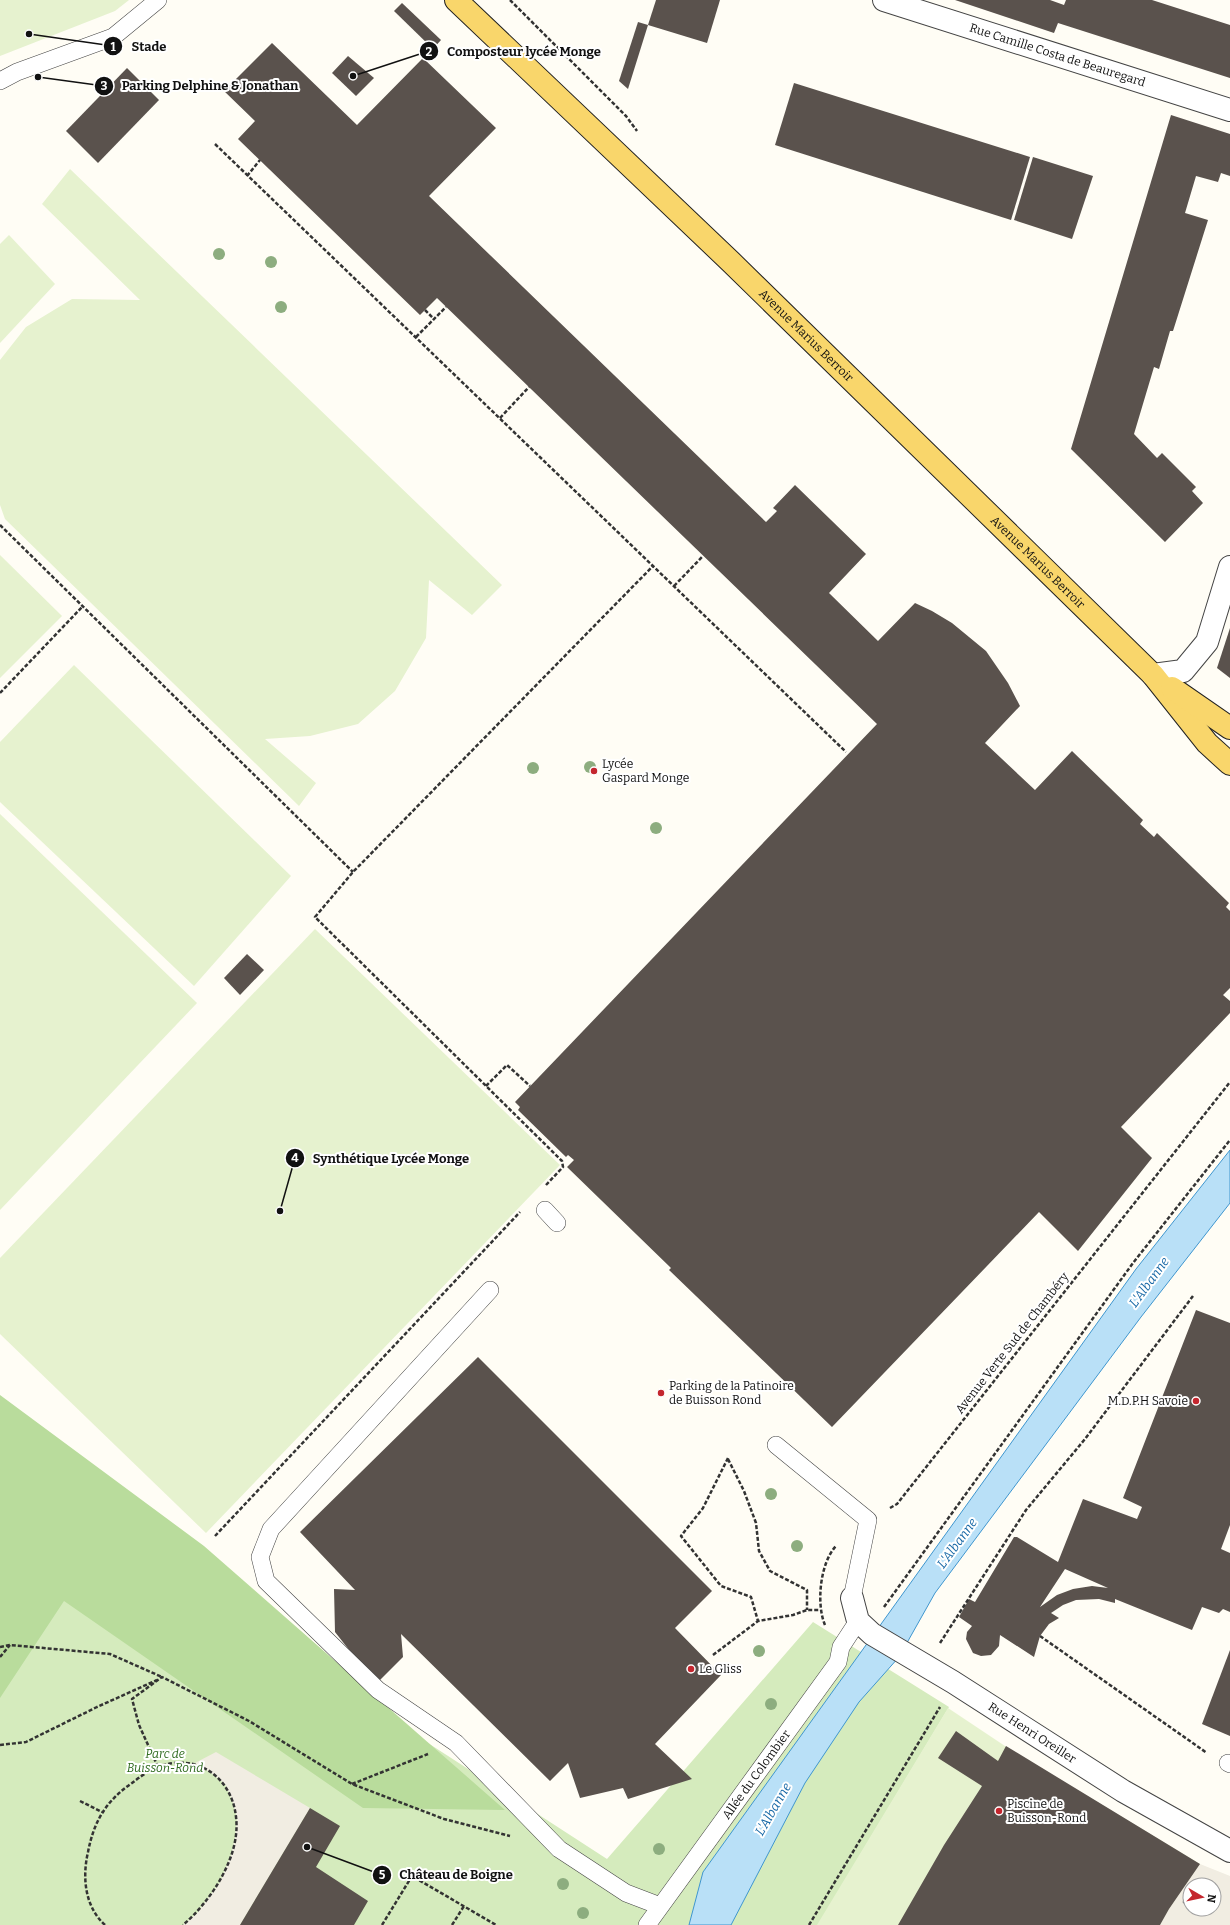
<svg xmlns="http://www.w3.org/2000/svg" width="1230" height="1925" font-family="Bitter,serif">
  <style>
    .green { fill: #d5ebbd }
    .forest { fill: #b9dc9c }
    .pitch { fill: #e6f2cf }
    .plaza { fill: #f1ede2; fill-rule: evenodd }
    .water { fill: #b9e0f7; stroke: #3f96cf }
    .building { fill: #5a524d; fill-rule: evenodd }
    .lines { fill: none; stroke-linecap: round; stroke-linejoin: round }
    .service-casing { stroke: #444; stroke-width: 18 }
    .minor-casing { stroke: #444; stroke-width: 24 }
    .primary-casing { stroke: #222; stroke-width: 24 }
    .path { stroke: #333; stroke-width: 2.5; stroke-dasharray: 4 2; stroke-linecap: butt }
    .service { stroke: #fff; stroke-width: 17 }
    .minor { stroke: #fff; stroke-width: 22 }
    .primary { stroke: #f9d66b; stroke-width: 22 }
    .tree { fill: #8dad7f }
    .poi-dot { fill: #c4262e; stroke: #fff; stroke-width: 1.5 }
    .labels { text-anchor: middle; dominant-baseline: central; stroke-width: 4; stroke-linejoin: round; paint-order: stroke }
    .street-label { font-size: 12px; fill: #111; stroke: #fff }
    .poi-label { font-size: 12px; fill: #111; stroke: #fff; text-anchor: start }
    .park-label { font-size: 12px; font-style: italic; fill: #2f6b1f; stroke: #fff }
    .water-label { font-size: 13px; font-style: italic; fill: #1768a6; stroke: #fff }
    .leader { fill: none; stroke: #111; stroke-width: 1.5 }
    .callout-dot { fill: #111; stroke: #fff; stroke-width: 1.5 }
    .mark-label { font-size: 12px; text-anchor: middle; font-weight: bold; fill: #fff }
    .callout-label { font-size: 13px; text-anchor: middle; font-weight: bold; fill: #111; stroke: #fff; stroke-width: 4; stroke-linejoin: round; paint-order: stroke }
  </style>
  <rect width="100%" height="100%" fill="#fffdf5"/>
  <path class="green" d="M0 1519 286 1651 607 1859 813 1622 949 1707 818 1925H0Z"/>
  <path class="forest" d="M0 1395 204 1546 505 1810 363 1808 64 1601 0 1698Z"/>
  <g class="pitch">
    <path d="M0 0H129L115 11 0 56Z"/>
    <path d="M70 169 502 585 472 615 429 580 426 638 395 691 358 724 310 736 265 739 316 783 299 806 5 519 0 505V360L26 327 72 299 140 300 42 204Z"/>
    <path d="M9 235 55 284 0 343V244Z"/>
    <path d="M0 555 62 616 0 678Z"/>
    <path d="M74 665 291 876 194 986 0 802V742Z"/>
    <path d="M0 814 197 1003 0 1210Z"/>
    <path d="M315 929 560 1165 206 1533 0 1334V1258Z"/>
    <path d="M948 1708 1011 1750 1200 1864 1169 1909 1160 1925H817Z"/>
  </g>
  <g class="plaza">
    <path d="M216 1752 310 1808 240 1925H183L197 1913 220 1882 231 1855 235 1837 237 1818 232 1800 225 1784 211 1773 195 1763Z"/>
    <path d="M1200 1864 1230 1876V1925H1160L1169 1909ZM1190 1885H1214V1909H1190Z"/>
  </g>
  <path class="water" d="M1230 1150V1203L1141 1317 935 1593 899 1657 859 1702 805 1783 731 1925H689L703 1872 1136 1269Z"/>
  <g class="building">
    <path d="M656 0H720L707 43 648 25Z"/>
    <path d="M955 0H1050L1064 5 1066 0H1152L1230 25V78L1058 23 1054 33Z"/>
    <path d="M402 3 441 40 433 49 394 11Z"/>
    <path d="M638 22 648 25 628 89 619 81Z"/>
    <path d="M272 43 357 125 423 58 496 128 429 196 766 522 777 511 773 508 795 485 866 554 829 593 878 641 915 603 932 611 952 623 986 651 1008 683 1020 706 985 743 1035 790 1072 751 1143 820 1140 824 1154 837 1157 833 1229 903 1226 907 1230 911V988L1223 995 1230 1001V1013L1121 1127 1152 1158 1078 1251 1039 1212 832 1427 669 1270 671 1268 567 1167 574 1160 568 1155 566 1157 518 1110 520 1107 515 1102 877 724 437 298 420 315 238 139 255 121 224 91Z"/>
    <path d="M348 56 374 78 356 96 332 73Z"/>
    <path d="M127 68 159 100 98 163 66 131Z"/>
    <path d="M794 83 1030 157 1011 220 775 145Z"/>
    <path d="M1171 115 1230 134V176L1221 173 1218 182 1196 176 1185 213 1208 220 1173 331H1170L1159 369 1154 367 1134 434 1157 458 1162 453 1196 487 1192 491 1203 503 1165 542 1071 449Z"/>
    <path d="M1033 157 1093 176 1072 239 1014 220Z"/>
    <path d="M1230 628V678L1217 668Z"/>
    <path d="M247 954 264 970 240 995 224 978Z"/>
    <path d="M1196 1310 1230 1323V1525L1221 1549 1230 1553V1612L1223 1609 1219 1613 1202 1607 1192 1630 1115 1599V1603L1099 1599 1076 1600 1063 1605 1051 1613 1059 1618 1049 1624 1040 1636 1034 1657 1000 1635 999 1646 991 1655 981 1656 973 1653 966 1639 967 1632 972 1626 959 1617 969 1599 975 1602 1014 1537H1017L1058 1562 1083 1499 1137 1519 1142 1507 1123 1498ZM1065 1569 1108 1588 1092 1586 1073 1589 1057 1595 1040 1607Z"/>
    <path d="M478 1357 712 1591 675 1628 721 1675 655 1744 692 1779 628 1799 623 1788 580 1798 568 1763 550 1781 401 1634 403 1657 376 1684 335 1632 334 1589 355 1590 300 1532Z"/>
    <path d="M1230 1650V1736L1202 1724Z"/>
    <path d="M956 1731 998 1761 1006 1746 1200 1864 1169 1909 1160 1925H898L944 1845 982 1786 938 1758Z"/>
    <path d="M310 1808 340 1826 316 1867 368 1901 354 1925H240Z"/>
  </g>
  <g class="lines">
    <defs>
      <g id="service">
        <path d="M0 81 17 72 113 37 158 0"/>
        <path d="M545 1210 557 1223"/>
        <path d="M490 1290 271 1529 260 1557 266 1581 378 1690 456 1743 559 1849 626 1893 660 1906"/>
        <path d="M776 1445 868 1520 852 1598"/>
        <path d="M1228 1763 1230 1764"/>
        <path id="s1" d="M647 1925 838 1662 841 1647 858 1621"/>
      </g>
      <g id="minor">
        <path id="s2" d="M884 0 1230 110"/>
        <path d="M1153 675 1183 671 1207 642 1230 567"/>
        <path id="s3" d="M852 1598 858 1621 872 1634 953 1682 1123 1791 1230 1851"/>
      </g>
      <g id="primary">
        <path id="s4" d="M456 0 731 262 1153 675 1207 743 1230 764"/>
        <path d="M1172 688 1230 728"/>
      </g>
    </defs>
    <use href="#service" class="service-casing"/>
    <use href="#minor" class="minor-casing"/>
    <use href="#primary" class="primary-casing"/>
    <g class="path">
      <path d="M510 0 626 116 637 131"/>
      <path d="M215 144 846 752"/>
      <path d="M247 176 260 160"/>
      <path d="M425 310 434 319"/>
      <path d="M416 337 446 307"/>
      <path d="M500 418 529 387"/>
      <path d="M0 525 353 872"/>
      <path d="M674 586 703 556"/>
      <path d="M0 693 83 606"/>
      <path d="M486 1086 507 1065 530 1086"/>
      <path d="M546 1185 563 1167 562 1161 315 917 353 872 653 566"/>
      <path d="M728 1458 703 1508 681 1536 721 1586 751 1597 758 1621"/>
      <path d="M728 1459 744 1491 756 1523 759 1551 770 1571 807 1590V1610"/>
      <path d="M890 1508 897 1504 1230 1082"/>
      <path d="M215 1536 520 1212"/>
      <path d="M884 1607 1133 1263 1230 1140"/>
      <path d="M825 1625C816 1604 820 1563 836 1546"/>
      <path d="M1040 1636 1207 1753"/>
      <path d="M940 1643 1026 1510 1085 1439 1193 1296"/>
      <path d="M0 1647 10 1645 110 1654 162 1677"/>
      <path d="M713 1655 758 1621 793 1615 807 1610H820"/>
      <path d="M0 1657 10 1645"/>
      <path d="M0 1745 26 1742 97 1707 157 1680"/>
      <path d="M158 1767 139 1725 132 1699 162 1677 249 1721 352 1784 444 1819 510 1836"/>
      <path d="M352 1784 428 1754"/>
      <path d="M80 1801 102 1812"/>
      <path d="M1190 1899 1185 1898 1184 1902 1190 1904"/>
      <path d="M105 1925C85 1907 82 1878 88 1852 94 1821 106 1801 132 1783 140 1777 149 1770 158 1767 196 1752 232 1777 236 1817 241 1856 211 1901 183 1925"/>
      <path d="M382 1925 412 1876 496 1925"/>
      <path d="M452 1925 464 1906"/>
      <path d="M809 1925 940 1707"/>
    </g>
    <use href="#service" class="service"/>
    <use href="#minor" class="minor"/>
    <use href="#primary" class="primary"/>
  </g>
  <g class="tree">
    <circle cx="219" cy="254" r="6"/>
    <circle cx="271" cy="262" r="6"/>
    <circle cx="281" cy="307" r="6"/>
    <circle cx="590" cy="767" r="6"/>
    <circle cx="533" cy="768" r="6"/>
    <circle cx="656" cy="828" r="6"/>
    <circle cx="771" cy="1494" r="6"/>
    <circle cx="797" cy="1546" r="6"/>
    <circle cx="759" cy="1651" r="6"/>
    <circle cx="771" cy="1704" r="6"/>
    <circle cx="659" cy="1849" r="6"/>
    <circle cx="563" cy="1884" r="6"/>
    <circle cx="583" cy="1913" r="6"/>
  </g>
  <g class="poi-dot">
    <circle cx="594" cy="771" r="4"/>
    <circle cx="661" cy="1393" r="4"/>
    <circle cx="1196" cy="1401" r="4"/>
    <circle cx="691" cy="1669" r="4"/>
    <circle cx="999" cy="1811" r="4"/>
  </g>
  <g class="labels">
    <g class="street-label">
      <text stroke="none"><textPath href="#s2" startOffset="182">Rue Camille Costa de Beauregard</textPath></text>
      <text stroke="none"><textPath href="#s4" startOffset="485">Avenue Marius Berroir</textPath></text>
      <text stroke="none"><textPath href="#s4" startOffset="809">Avenue Marius Berroir</textPath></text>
      <text transform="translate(1012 1343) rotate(-52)">Avenue Verte Sud de Chambéry</text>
      <text stroke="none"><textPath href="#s3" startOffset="231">Rue Henri Oreiller</textPath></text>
      <text stroke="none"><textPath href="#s1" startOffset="186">Allée du Colombier</textPath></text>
    </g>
    <g class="poi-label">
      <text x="602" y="764">Lycée<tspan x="602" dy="14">Gaspard Monge</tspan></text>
      <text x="669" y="1386">Parking de la Patinoire<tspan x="669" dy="14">de Buisson Rond</tspan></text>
      <text x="1188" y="1401" text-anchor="end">M.D.P.H Savoie</text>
      <text x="699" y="1669">Le Gliss</text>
      <text x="1007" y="1804">Piscine de<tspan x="1007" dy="14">Buisson-Rond</tspan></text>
    </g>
    <g class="park-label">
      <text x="165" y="1754">Parc de<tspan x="165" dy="14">Buisson-Rond</tspan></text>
    </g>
    <g class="water-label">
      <text transform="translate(1149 1282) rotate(-54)">L'Albanne</text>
      <text transform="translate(957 1543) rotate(-54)">L'Albanne</text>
      <text transform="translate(773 1809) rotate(-60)">L'Albanne</text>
    </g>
  </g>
  <path class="leader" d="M29 34L113 46M353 76L429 51M38 77L104 86M280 1211L295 1158M307 1847L382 1875"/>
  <g class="callout-dot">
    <circle cx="29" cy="34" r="4"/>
    <circle cx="353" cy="76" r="4"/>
    <circle cx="38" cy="77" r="4"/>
    <circle cx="280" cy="1211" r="4"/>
    <circle cx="307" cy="1847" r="4"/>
    <circle cx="113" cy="46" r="10"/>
    <circle cx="429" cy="51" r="10"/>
    <circle cx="104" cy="86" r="10"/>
    <circle cx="295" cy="1158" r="10"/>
    <circle cx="382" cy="1875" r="10"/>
  </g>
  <g class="mark-label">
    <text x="113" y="51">1</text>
    <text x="429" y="56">2</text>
    <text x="104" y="90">3</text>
    <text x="295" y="1162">4</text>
    <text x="382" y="1879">5</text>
  </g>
  <g class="callout-label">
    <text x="149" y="51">Stade</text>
    <text x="524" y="56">Composteur lycée Monge</text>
    <text x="210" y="90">Parking Delphine &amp; Jonathan</text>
    <text x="391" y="1163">Synthétique Lycée Monge</text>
    <text x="456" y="1879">Château de Boigne</text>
  </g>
  <g transform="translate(1202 1897) rotate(99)"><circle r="19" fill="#ffffff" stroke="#a0a0a0"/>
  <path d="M0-3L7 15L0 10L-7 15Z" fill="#c4262e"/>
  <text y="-6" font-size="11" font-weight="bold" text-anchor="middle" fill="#111111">N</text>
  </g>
</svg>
